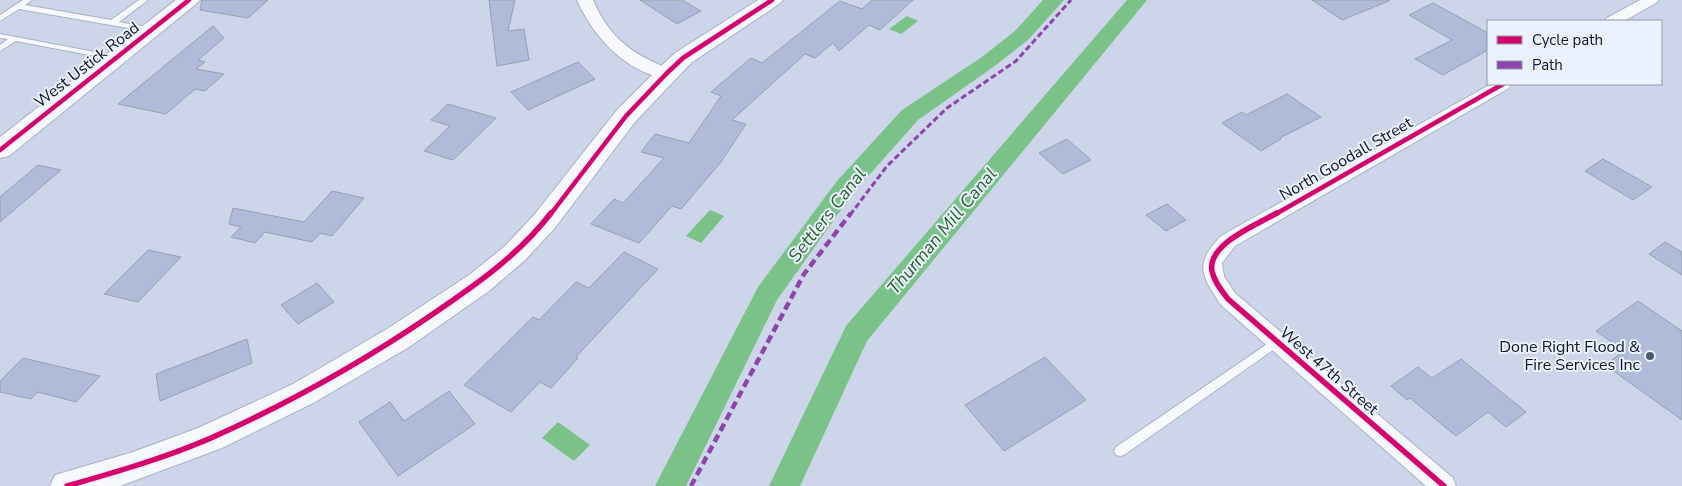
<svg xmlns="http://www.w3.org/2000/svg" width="1682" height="486" font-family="'Nunito Sans',sans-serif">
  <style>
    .water { fill: #7bc288 }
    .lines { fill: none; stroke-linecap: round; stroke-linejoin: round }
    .canal { fill: #7bc288; fill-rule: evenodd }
    .building { fill: #afbbd8; stroke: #969fb3 }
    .lane-casing { stroke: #a8b1c6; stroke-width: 2 }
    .street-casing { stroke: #a8b1c6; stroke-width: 2 }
    .secondary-casing { stroke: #a8b1c6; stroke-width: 2 }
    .lane { fill: #f7f9fc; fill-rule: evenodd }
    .street { fill: #f7f9fc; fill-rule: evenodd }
    .secondary { fill: #f7f9fc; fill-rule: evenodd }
    .quiet-far1 { stroke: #8e44ad; stroke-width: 3; stroke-dasharray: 6 3; stroke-linecap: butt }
    .quiet { stroke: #8e44ad; stroke-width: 4.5; stroke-dasharray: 8 4.5; stroke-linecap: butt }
    .cycleway-far1-casing { stroke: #ebf2fe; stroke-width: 7 }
    .cycleway-casing { stroke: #ebf2fe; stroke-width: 9 }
    .cycleway-far1 { stroke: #d6006c; stroke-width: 4.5 }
    .cycleway { stroke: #d6006c; stroke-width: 5.5 }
    .poi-dot { fill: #4f586e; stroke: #ebf2fe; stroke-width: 2 }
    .labels { text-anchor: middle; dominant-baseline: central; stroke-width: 4; stroke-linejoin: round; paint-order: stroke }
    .street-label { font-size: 16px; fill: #0c152b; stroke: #ebf2fe }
    .poi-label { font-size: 16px; fill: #0c152b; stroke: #ebf2fe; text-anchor: end }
    .water-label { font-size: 18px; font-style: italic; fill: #236429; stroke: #ebf2fe }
  </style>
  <rect width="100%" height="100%" fill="#ccd5e9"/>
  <g class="water">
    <path d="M907 16 918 21 901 34 889 29Z"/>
    <path d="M710 210 724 216 701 243 686 236Z"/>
    <path d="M558 422 590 445 574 461 542 438Z"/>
  </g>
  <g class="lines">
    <g class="canal">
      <path d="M1043 0H1064L1029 39 996 65 918 120 853 193 777 300 686 486H655L758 287 837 181 902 110 982 57 1015 31Z"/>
      <path d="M1127 0H1147L867 341 800 486H769L846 326Z"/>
    </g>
  </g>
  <g class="building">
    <path d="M202 0H268L248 18 200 10Z"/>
    <path d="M489 0H515L508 31 524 29 529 60 497 66Z"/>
    <path d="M640 0H682L701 11 677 24Z"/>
    <path d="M872 0H913L880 30 869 25 839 51 833 43 815 58 805 54 732 120 746 124 721 162 681 209 672 206 639 243 591 224 614 199 623 203 664 158 641 152 655 134 689 143 721 96 711 92 751 58 762 63 840 1 862 9Z"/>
    <path d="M1312 0H1389V1L1342 20Z"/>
    <path d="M1433 3 1488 33V50L1443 75 1415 59 1452 40 1409 15Z"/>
    <path d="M213 26 224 38 198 60 205 62 196 69 224 74 205 91 195 89 166 114 118 104Z"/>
    <path d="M578 62 595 79 528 110 511 92Z"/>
    <path d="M1287 94 1321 117 1280 138 1281 139 1261 151 1222 123 1242 112 1246 115Z"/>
    <path d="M448 104 496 118 453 160 424 151 450 126 431 120Z"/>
    <path d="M1067 139 1091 160 1063 174 1039 153Z"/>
    <path d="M1603 159 1652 187 1633 200 1585 171Z"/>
    <path d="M38 165 61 170 0 222V197Z"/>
    <path d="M332 191 364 198 332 236 320 233 312 242 265 232 255 243 231 237 241 227 229 224 233 208 304 222Z"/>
    <path d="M1167 204 1186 220 1166 231 1146 215Z"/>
    <path d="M1665 242 1682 252V275L1649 254Z"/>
    <path d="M148 250 181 257 138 302 104 294Z"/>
    <path d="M624 252 658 269 576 357 578 358 551 388 540 382 511 412 464 385 533 317 539 320 576 282 589 288Z"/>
    <path d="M317 283 334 302 298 324 281 305Z"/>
    <path d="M1638 301 1682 331V420L1605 365 1624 351 1596 331Z"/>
    <path d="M247 339 252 363 160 401 156 374Z"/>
    <path d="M1045 357 1086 400 1004 451 965 405Z"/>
    <path d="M23 358 100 376 76 402 38 392 31 399 0 392V381Z"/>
    <path d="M1461 359 1526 412 1506 427 1488 412 1456 436 1410 398 1407 400 1391 386 1418 367 1432 378Z"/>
    <path d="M449 391 475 424 398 476 359 422 390 402 404 421Z"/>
  </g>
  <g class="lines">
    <defs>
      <g id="lane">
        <path d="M23 0H32L25 5 111 20 139 0H148L119 22 151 28 155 30 151 32 19 9 0 21V15Z"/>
        <path d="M0 34 116 56 120 58 116 60 16 41 0 51V45L8 39 0 38Z"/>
        <path d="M1276 338 1280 339 1281 342 1280 345 1124 455 1120 456 1116 455 1114 451 1116 447Z"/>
      </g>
      <g id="street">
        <path d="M577 0H593C610 39 633 55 672 70L674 74 672 78C664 80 657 77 649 74 616 61 592 33 577 0Z"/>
        <path d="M1640 0H1659L1656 3 1624 21H1605L1607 18Z"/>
        <path d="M1491 84H1511L1509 88 1235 246 1222 263 1224 276 1235 293 1453 478 1456 486H1426L1221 305C1201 275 1194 264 1221 236Z"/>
      </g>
      <g id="secondary">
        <path d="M176 0H200L196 4 9 156 0 158V137Z"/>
        <path d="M758 0H783L779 4 691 63 635 122 554 229 525 260 489 291 409 347 315 402 222 448 120 486H50L55 475 133 452 198 428 293 384 387 329 469 275 505 246 534 215 617 110 658 69 675 53Z"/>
      </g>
    </defs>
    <use href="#lane" class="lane-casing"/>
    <use href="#street" class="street-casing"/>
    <use href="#secondary" class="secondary-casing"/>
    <use href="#lane" class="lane"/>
    <use href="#street" class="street"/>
    <use href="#secondary" class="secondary"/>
    <path class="quiet-far1" d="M850 215 887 166 947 108 1016 61 1071 0"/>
    <path class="quiet" d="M691 486 804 274 851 213"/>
    <defs>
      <g id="cycleway-far1">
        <path d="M0 150 189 0"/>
        <path d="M550 215 626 116 666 74 683 58 772 0"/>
        <path d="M1274 215 1503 84"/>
      </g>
      <g id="cycleway">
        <path d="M1277 213C1258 224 1207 244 1212 271 1214 282 1222 291 1228 299L1444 486"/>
        <path d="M67 486C116 472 165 458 211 438 287 404 361 363 430 316 474 286 518 256 551 213"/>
      </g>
    </defs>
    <use href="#cycleway-far1" class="cycleway-far1-casing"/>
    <use href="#cycleway" class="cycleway-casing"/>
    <use href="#cycleway-far1" class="cycleway-far1"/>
    <use href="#cycleway" class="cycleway"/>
  </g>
  <circle class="poi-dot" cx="1650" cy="356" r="5"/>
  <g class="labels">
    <g class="street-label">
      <text transform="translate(87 65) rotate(-38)">West Ustick Road</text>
      <text transform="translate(1346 159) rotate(-30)">North Goodall Street</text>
      <text transform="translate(1329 371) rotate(41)">West 47th Street</text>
    </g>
    <g class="poi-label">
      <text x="1640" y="347">Done Right Flood &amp;<tspan x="1640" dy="18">Fire Services Inc</tspan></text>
    </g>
    <g class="water-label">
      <text transform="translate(827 215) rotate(-52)">Settlers Canal</text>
      <text transform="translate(942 231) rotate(-50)">Thurman Mill Canal</text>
    </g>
  </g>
  <rect x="1487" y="20" width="175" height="65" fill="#ebf2fe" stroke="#929aaa"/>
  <rect x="1497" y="36" width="25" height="8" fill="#d6006c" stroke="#929aaa"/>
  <text x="1532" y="45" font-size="15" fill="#0c152b">Cycle path</text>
  <rect x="1497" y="61" width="25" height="8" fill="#8e44ad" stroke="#929aaa"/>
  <text x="1532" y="70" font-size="15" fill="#0c152b">Path</text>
</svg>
